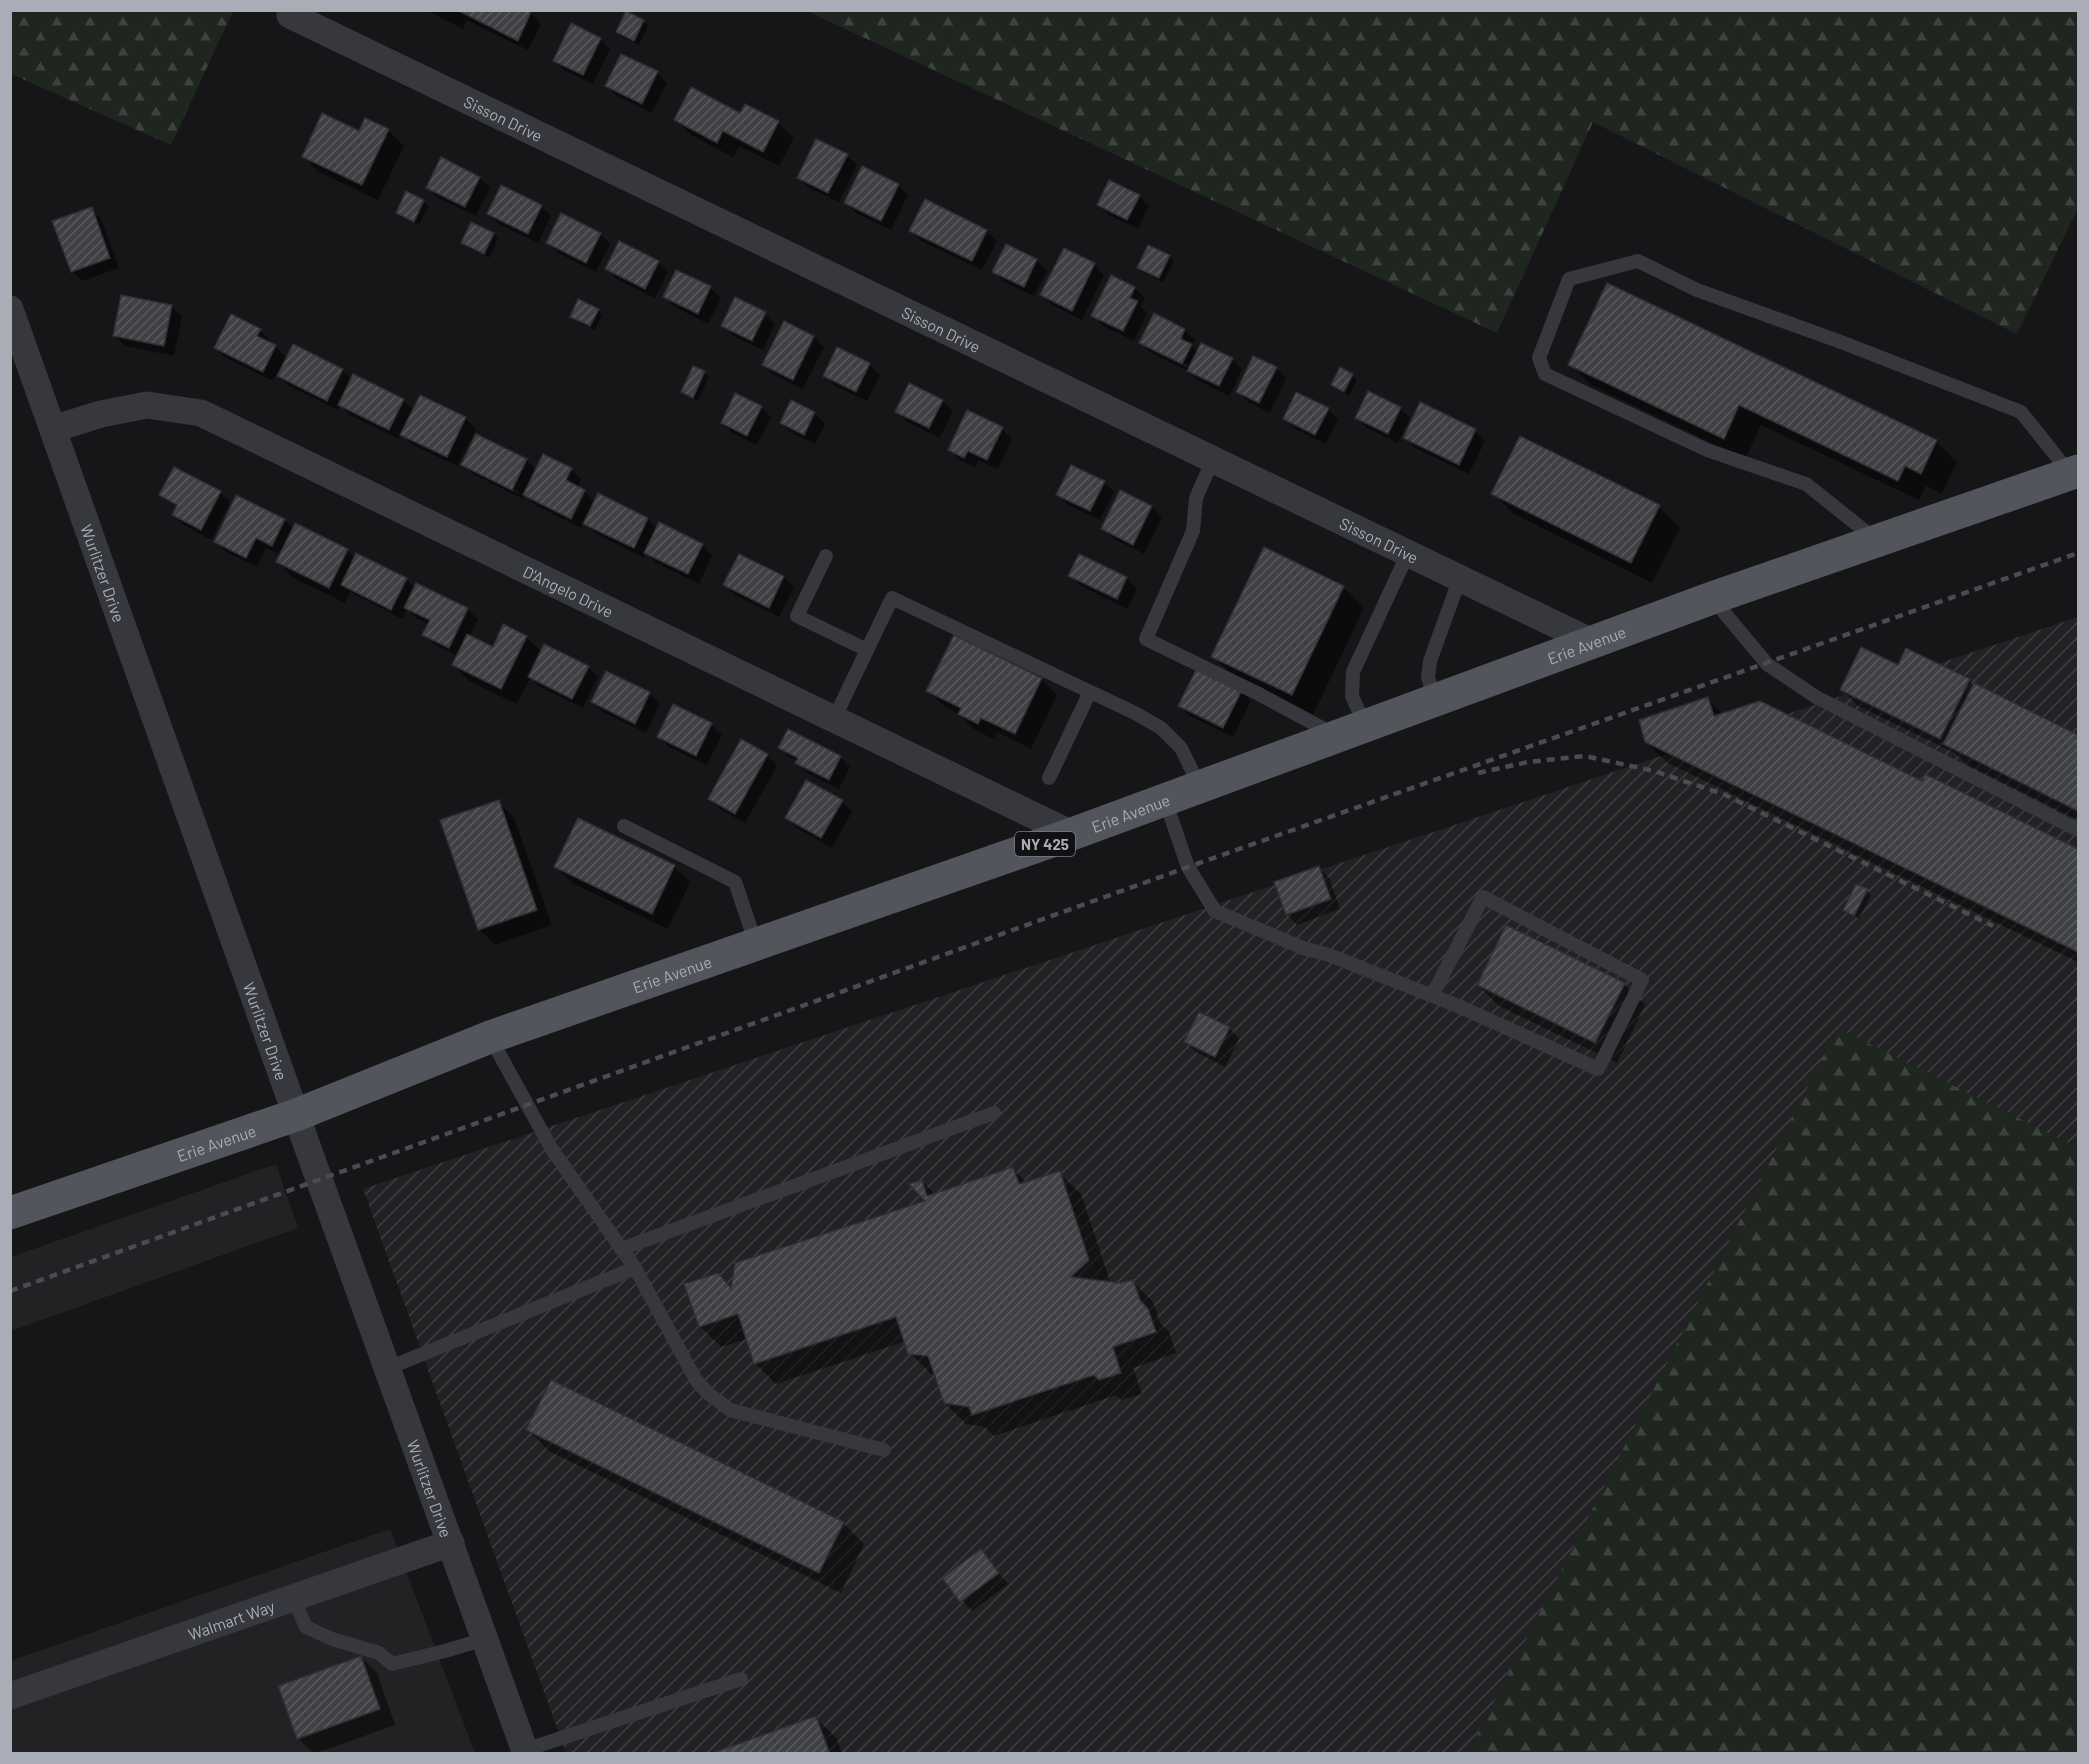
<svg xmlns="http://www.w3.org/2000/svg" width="2089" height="1764" font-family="Barlow,sans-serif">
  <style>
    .built { fill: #222225 }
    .industrial { fill: url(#industrial-furrows) }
    .forest { fill: url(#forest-firs) }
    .shadow { fill: #0007; fill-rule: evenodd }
    .building { fill: url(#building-hatch); stroke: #303034; stroke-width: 1.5 }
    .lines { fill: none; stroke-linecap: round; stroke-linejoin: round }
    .service { stroke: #37383d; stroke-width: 14 }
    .minor { stroke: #37383d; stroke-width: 27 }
    .primary { stroke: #53555c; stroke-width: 33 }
    .rail { stroke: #4a4c52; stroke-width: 4.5; stroke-dasharray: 8 6; stroke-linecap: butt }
    .labels { text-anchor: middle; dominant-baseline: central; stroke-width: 5; stroke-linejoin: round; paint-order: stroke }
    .shield { fill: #111113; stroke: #7b7e86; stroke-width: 1.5 }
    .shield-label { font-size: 15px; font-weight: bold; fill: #a8adb8 }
    .street-label { font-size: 16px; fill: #a8adb8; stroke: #111113 }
  </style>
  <defs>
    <pattern id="industrial-furrows" width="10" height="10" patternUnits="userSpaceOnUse" patternTransform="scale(1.5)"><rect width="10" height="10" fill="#222225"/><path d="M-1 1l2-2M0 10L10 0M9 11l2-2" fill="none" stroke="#3f3f43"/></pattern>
    <pattern id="forest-firs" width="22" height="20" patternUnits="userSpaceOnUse" patternTransform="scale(1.5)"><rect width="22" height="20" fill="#1e261f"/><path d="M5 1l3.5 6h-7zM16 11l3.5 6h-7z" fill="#3c433d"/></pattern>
    <pattern id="building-hatch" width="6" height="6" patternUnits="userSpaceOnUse" patternTransform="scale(1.5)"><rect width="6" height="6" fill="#404145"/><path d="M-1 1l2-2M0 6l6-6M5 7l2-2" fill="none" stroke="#595a5e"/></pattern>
  </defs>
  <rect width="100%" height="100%" fill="#161618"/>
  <g class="built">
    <path d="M276 1164 298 1228 11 1331V1257Z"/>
    <path d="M390 1529 475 1753H11L10 1661Z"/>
  </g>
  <path class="industrial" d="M2078 617V1148L1838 1029 1468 1753H566L363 1189Z"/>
  <g class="forest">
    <path d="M11 10H233V11L171 145 11 74Z"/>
    <path d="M807 11H2078V208L2017 334 1593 122 1497 333Z"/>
    <path d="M1838 1028 2078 1148V1753H1468Z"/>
  </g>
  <g class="shadow">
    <path d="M425 10H525L531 13 541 24 528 50 467 20 463 29Z"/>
    <path d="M643 21 648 26 639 45 622 37 618 32Z"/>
    <path d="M600 39 610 49 593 84 565 71 555 60Z"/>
    <path d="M657 73 667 83 652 113 617 96 607 86Z"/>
    <path d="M741 115 778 123 794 138 779 166 739 146 733 157 691 135 676 119Z"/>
    <path d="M388 130 404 146 378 200 319 172 304 157 359 133Z"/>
    <path d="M847 155 857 165 839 202 809 188 799 178Z"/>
    <path d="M480 178 490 188 476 216 438 198 428 188Z"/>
    <path d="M898 185 908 195 891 230 856 213 846 203Z"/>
    <path d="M407 193 423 201 428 206 419 225 402 217 397 212Z"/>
    <path d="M1139 196 1149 206 1138 229 1109 215 1099 205Z"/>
    <path d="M541 206 551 216 538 243 499 224 489 214Z"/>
    <path d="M91 209 101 219 119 268 82 281 72 271Z"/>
    <path d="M472 224 493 234 498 239 489 258 468 247 463 243Z"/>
    <path d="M911 230 986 231 997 241 982 270 921 241Z"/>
    <path d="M600 234 610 244 596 272 558 253 548 243Z"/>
    <path d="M1006 246 1037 261 1047 271 1034 296 1004 282 994 271Z"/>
    <path d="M1169 256 1174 261 1163 282 1143 272 1139 267Z"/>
    <path d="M658 262 668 272 655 298 617 279 607 269Z"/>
    <path d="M1094 265 1104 275 1082 320 1052 305 1042 295Z"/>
    <path d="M677 272 710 288 721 298 708 324 675 307 665 297Z"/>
    <path d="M1135 288 1145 298 1141 306 1147 313 1134 341 1103 326 1093 315Z"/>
    <path d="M171 306 182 316 174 356 125 346 115 336Z"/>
    <path d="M598 310 602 315 595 330 576 321 572 316Z"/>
    <path d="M765 314 775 324 763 350 733 336 723 325Z"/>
    <path d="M1154 315 1185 330 1195 340 1192 346 1198 353 1232 359 1242 369 1229 396 1199 381 1190 372 1151 353 1141 342ZM1151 347 1190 366 1188 368 1151 350Z"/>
    <path d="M785 323 814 337 824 347 803 389 774 375 764 365Z"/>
    <path d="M260 330 270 340 269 343 275 346 287 359 342 370 352 380 403 400 414 411 421 397 466 419 476 429 457 466 413 445 402 434 399 439 350 415 340 405 338 410 289 386 277 374 273 381 226 358 216 348Z"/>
    <path d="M838 349 870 365 880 375 867 401 835 386 825 375Z"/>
    <path d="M1570 364 1936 441 1957 462 1942 494 1926 486 1919 500 1761 425 1745 459 1591 385Z"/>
    <path d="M1276 368 1286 378 1270 413 1248 402 1238 392Z"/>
    <path d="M704 373 709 377 698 401 683 392Z"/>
    <path d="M1352 375 1357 380 1349 396 1333 385Z"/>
    <path d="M942 401 953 411 940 438 907 422 897 411Z"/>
    <path d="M792 402 815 413 825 424 815 444 792 433 782 423Z"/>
    <path d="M1421 404 1475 431 1485 441 1469 474 1415 448 1405 437Z"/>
    <path d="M761 407 771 417 757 445 733 433 722 423Z"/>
    <path d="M1400 408 1410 418 1398 443 1367 428 1357 418Z"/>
    <path d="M1328 409 1338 419 1326 444 1295 429 1285 419Z"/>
    <path d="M968 412 1002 429 1012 439 998 469 978 460 975 467 960 460 950 450Z"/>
    <path d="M526 460 537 470 571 469 581 479 577 488 584 491 595 502 598 495 648 519 657 529 702 545 712 555 699 584 656 563 646 553 644 558 595 533 584 522 581 528 535 505 525 495 523 499 473 474 463 464ZM473 469 520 492 518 494 473 472Z"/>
    <path d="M1104 482 1114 492 1100 520 1068 505 1058 494Z"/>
    <path d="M220 492 230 502 211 540 184 525 173 515 177 508 161 495Z"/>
    <path d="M1121 492 1152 507 1162 517 1144 554 1114 539 1103 529Z"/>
    <path d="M1493 493 1659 507 1680 528 1652 583 1514 514Z"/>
    <path d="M284 520 294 529 347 550 355 559 406 579 415 588 417 585 467 609 478 619 469 637 493 649 526 637 542 652 588 667 598 677 583 708 540 687 530 678 517 704 469 681 453 665 458 656 435 645 424 634 429 624 416 618 407 609 402 619 350 592 345 603 293 578 278 562 281 555 266 548 257 567 226 552 215 542Z"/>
    <path d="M1080 556 1127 578 1137 589 1127 609 1081 586 1070 576Z"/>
    <path d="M783 577 794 587 779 617 735 595 725 585Z"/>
    <path d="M1343 587 1364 608 1313 715 1234 677 1213 656Z"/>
    <path d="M1899 667 1969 680 1973 685 2078 737V820L1966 764 1955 753 1858 706 1842 690Z"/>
    <path d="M606 673 650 694 660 704 646 733 603 712 592 702Z"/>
    <path d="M1041 679 1057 695 1031 749 997 732 994 739 975 730 959 714 944 706 928 690Z"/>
    <path d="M1241 691 1251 701 1233 737 1190 716 1180 706Z"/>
    <path d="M1708 699 1723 715 1923 783 1926 776 2078 850V962L1668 763 1646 742Z"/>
    <path d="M674 706 711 725 722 735 707 765 669 747 659 737Z"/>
    <path d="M780 748 840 757 850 767 839 789 807 773 798 761 790 758Z"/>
    <path d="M767 755 777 766 745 823 720 809 710 799Z"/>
    <path d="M842 801 852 812 832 848 797 828 787 818Z"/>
    <path d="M499 802 514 818 552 925 495 945 479 929Z"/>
    <path d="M579 820 674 867 690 882 668 929 572 883 556 867Z"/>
    <path d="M1319 868 1329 878 1340 909 1297 925 1287 914Z"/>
    <path d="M1867 891 1871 895 1859 919 1845 910Z"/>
    <path d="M1624 984 1645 1005 1617 1063 1499 1006 1478 985Z"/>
    <path d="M1229 1028 1239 1039 1225 1067 1196 1052 1186 1042Z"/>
    <path d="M1013 1169 1027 1183 1059 1173 1081 1194 1110 1281 1108 1283 1121 1285 1132 1281 1153 1302 1160 1323 1169 1332 1176 1353 1133 1368 1142 1394 1121 1400 1116 1395 994 1436 985 1427 966 1424 945 1403 936 1375 931 1374 910 1353 906 1341 776 1384 755 1363 747 1339 721 1347 700 1326 733 1290 928 1202 922 1181 935 1195Z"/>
    <path d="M528 1430 843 1523 864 1544 841 1593 549 1451Z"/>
    <path d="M981 1551 1008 1584 972 1611 944 1579Z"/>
    <path d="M361 1657 377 1673 395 1725 314 1754 299 1739 280 1687Z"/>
    <path d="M816 1718 837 1739 842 1754H715Z"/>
  </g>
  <g class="building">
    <path d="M457 10H528L531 12 518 41Z"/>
    <path d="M626 11 644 20 634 41 616 32Z"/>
    <path d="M571 23 601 38 583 75 553 61Z"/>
    <path d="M621 54 658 71 642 104 605 86Z"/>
    <path d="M691 87 740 113 745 104 779 121 763 152 723 131 717 143 674 120Z"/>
    <path d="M322 113 359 131 365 118 389 129 362 185 302 157Z"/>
    <path d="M816 139 848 154 828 193 797 178Z"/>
    <path d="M441 157 480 177 465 207 426 188Z"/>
    <path d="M862 166 899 184 881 221 844 203Z"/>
    <path d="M1109 180 1140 195 1127 220 1097 205Z"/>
    <path d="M501 185 542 205 528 234 487 214Z"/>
    <path d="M406 191 424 200 414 222 396 213Z"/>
    <path d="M925 199 987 230 972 261 909 231Z"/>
    <path d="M92 207 110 258 71 272 52 221Z"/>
    <path d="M561 213 601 233 586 263 546 243Z"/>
    <path d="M471 222 494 233 484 254 461 243Z"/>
    <path d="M619 241 659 261 645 289 605 269Z"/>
    <path d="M1006 244 1037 259 1024 287 992 272Z"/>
    <path d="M1148 245 1170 255 1159 278 1137 268Z"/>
    <path d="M1064 248 1095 263 1072 311 1040 295Z"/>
    <path d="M676 270 711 286 698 314 663 297Z"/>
    <path d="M1111 275 1135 287 1130 298 1138 301 1123 331 1091 316Z"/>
    <path d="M1607 283 1937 440 1921 474 1905 466 1898 481 1739 405 1724 439 1568 365Z"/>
    <path d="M121 295 172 305 164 346 113 336Z"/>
    <path d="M735 297 766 312 752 341 721 326Z"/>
    <path d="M578 299 599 309 590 326 570 317Z"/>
    <path d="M1154 313 1185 329 1181 339 1192 344 1182 364 1139 343Z"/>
    <path d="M231 314 261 329 257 336 276 345 263 372 214 348Z"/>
    <path d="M784 321 814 336 793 380 762 365Z"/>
    <path d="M1201 343 1233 358 1219 386 1187 371Z"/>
    <path d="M293 344 343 369 327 401 277 376Z"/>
    <path d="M837 347 870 363 856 392 823 376Z"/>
    <path d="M1253 356 1277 367 1259 403 1236 392Z"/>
    <path d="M693 366 705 371 693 398 681 392Z"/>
    <path d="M1340 367 1353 374 1344 392 1331 385Z"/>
    <path d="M353 374 404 399 389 430 338 405Z"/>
    <path d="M909 383 943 400 929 428 895 412Z"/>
    <path d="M1368 391 1401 407 1388 434 1355 418Z"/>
    <path d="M1296 392 1329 408 1315 435 1283 419Z"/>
    <path d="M735 393 762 406 747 436 721 423Z"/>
    <path d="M420 395 466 417 447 457 400 435Z"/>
    <path d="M791 400 815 412 804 435 780 423Z"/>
    <path d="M1420 402 1476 429 1459 465 1403 438Z"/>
    <path d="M967 410 1003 427 987 460 968 451 964 458 948 450Z"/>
    <path d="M476 434 527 459 512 490 461 465Z"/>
    <path d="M1520 436 1660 505 1631 563 1491 494Z"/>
    <path d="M543 454 572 468 566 480 585 490 571 519 523 495Z"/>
    <path d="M1071 465 1105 481 1090 511 1056 495Z"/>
    <path d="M174 467 221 491 201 530 172 515 177 505 159 495Z"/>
    <path d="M1120 490 1152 506 1133 545 1101 529Z"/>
    <path d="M598 493 648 518 634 548 583 524Z"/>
    <path d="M236 495 285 519 272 546 256 538 246 558 214 542Z"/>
    <path d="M659 522 703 544 688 574 644 553Z"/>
    <path d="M295 523 348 549 329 588 276 562Z"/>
    <path d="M1264 547 1344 586 1292 695 1211 657Z"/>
    <path d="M356 553 407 578 391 610 341 585Z"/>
    <path d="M739 554 784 576 769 608 723 585Z"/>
    <path d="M1079 554 1127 577 1117 599 1068 576Z"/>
    <path d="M416 583 468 608 449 648 422 635 430 620 404 608Z"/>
    <path d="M503 624 527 636 501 689 452 665 467 634 493 647Z"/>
    <path d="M954 635 1042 678 1015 734 981 718 978 724 958 714 961 708 926 691Z"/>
    <path d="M544 644 589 666 572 699 528 677Z"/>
    <path d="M1861 647 1898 665 1906 648 1970 679 1940 739 1840 690Z"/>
    <path d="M1197 668 1242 690 1223 728 1178 706Z"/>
    <path d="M606 671 650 692 635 724 591 702Z"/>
    <path d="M1974 683 2078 735V811L1943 744Z"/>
    <path d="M1708 697 1714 716 1760 701 1922 781 1925 774 2078 849V952L1645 742 1639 720Z"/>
    <path d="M673 704 712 723 696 756 657 737Z"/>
    <path d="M788 729 841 756 829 780 795 763 798 758 778 748Z"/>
    <path d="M741 739 768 754 735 814 708 799Z"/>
    <path d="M806 780 843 800 821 838 785 818Z"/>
    <path d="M499 800 537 910 478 930 440 820Z"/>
    <path d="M578 818 675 865 652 914 554 867Z"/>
    <path d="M1319 866 1331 899 1286 915 1274 882Z"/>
    <path d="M1856 884 1868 889 1854 916 1843 910Z"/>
    <path d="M1506 925 1625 983 1595 1043 1477 985Z"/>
    <path d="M1199 1012 1230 1027 1215 1057 1184 1042Z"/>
    <path d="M1013 1167 1019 1184 1060 1171 1089 1260 1071 1277 1121 1283 1133 1280 1140 1300 1148 1309 1156 1332 1113 1347 1121 1373 1099 1380 1094 1375 972 1415 969 1407 944 1403 928 1356 908 1354 896 1317 754 1364 738 1314 699 1327 684 1284 718 1273 731 1288 735 1263 925 1201 909 1184 922 1180 927 1196Z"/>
    <path d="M551 1380 844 1522 819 1573 526 1430Z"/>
    <path d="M981 1549 999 1573 960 1602 942 1578Z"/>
    <path d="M361 1656 380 1709 297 1739 278 1686Z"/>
    <path d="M816 1716 830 1754H710Z"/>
  </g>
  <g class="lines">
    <g class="service">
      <path d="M1213 459 1196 498 1193 531 1146 639 1257 693 1335 735"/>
      <path d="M1875 539 1806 484 1707 450 1545 374 1539 358 1569 279 1638 261 1697 290 1841 342 2021 412 2069 472"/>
      <path d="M826 556 797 616 867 650"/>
      <path d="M1712 598 1767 664 1816 697 2078 830"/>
      <path d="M1435 700 1428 677 1430 661 1460 578"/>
      <path d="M834 719 892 598 1135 713 1161 728 1181 748 1200 787"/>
      <path d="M1365 725 1352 696 1353 672 1408 553"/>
      <path d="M1049 778 1090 692"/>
      <path d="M1165 800 1188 867 1215 911 1303 948 1329 955 1458 1006 1598 1069 1642 980 1483 897 1432 996"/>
      <path d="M624 826 735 882 756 944"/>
      <path d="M621 1249 994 1113"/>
      <path d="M635 1268 696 1380 709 1394 730 1410 884 1450"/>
      <path d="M388 1368 635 1268 551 1148 490 1037"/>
      <path d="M293 1597 306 1627 332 1639 379 1653 392 1664 445 1651 485 1639"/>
      <path d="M525 1750 741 1679"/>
    </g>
    <g class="minor">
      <path id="s1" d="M290 15 1592 642"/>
      <path id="s2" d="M10 309 296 1115 526 1754"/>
      <path id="s3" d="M53 429 101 414 147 405 201 413 1072 834"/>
      <path id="s4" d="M10 1696 451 1543"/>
    </g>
    <path class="primary" id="s5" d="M10 1213 296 1115 490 1037 1072 834 1712 598 2078 471"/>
    <g class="rail">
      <path d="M1478 773 1528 762 1585 756 1654 771 1723 794 1993 926"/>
      <path d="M10 1291 1188 867 2078 553"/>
    </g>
  </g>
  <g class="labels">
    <rect class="shield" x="1015" y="832" width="60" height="24" rx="4.5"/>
    <g class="shield-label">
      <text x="1045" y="844">NY 425</text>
    </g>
    <g class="street-label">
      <text stroke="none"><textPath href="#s1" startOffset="237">Sisson Drive</textPath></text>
      <text stroke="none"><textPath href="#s1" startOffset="723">Sisson Drive</textPath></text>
      <text stroke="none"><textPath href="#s1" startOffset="1209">Sisson Drive</textPath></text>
      <text stroke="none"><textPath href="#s2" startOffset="280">Wurlitzer Drive</textPath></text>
      <text stroke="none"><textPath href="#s3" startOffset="560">D'Angelo Drive</textPath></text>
      <text stroke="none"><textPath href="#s5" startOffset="1676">Erie Avenue</textPath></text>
      <text stroke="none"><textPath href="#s5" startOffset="1190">Erie Avenue</textPath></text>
      <text stroke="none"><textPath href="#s5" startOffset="704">Erie Avenue</textPath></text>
      <text stroke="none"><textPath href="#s2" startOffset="766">Wurlitzer Drive</textPath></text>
      <text stroke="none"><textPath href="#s5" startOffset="218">Erie Avenue</textPath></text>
      <text stroke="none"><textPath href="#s2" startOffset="1252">Wurlitzer Drive</textPath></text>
      <text stroke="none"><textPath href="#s4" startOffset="234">Walmart Way</textPath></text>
    </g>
  </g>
  <rect width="2089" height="1764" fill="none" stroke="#a8adb8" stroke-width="24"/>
</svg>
